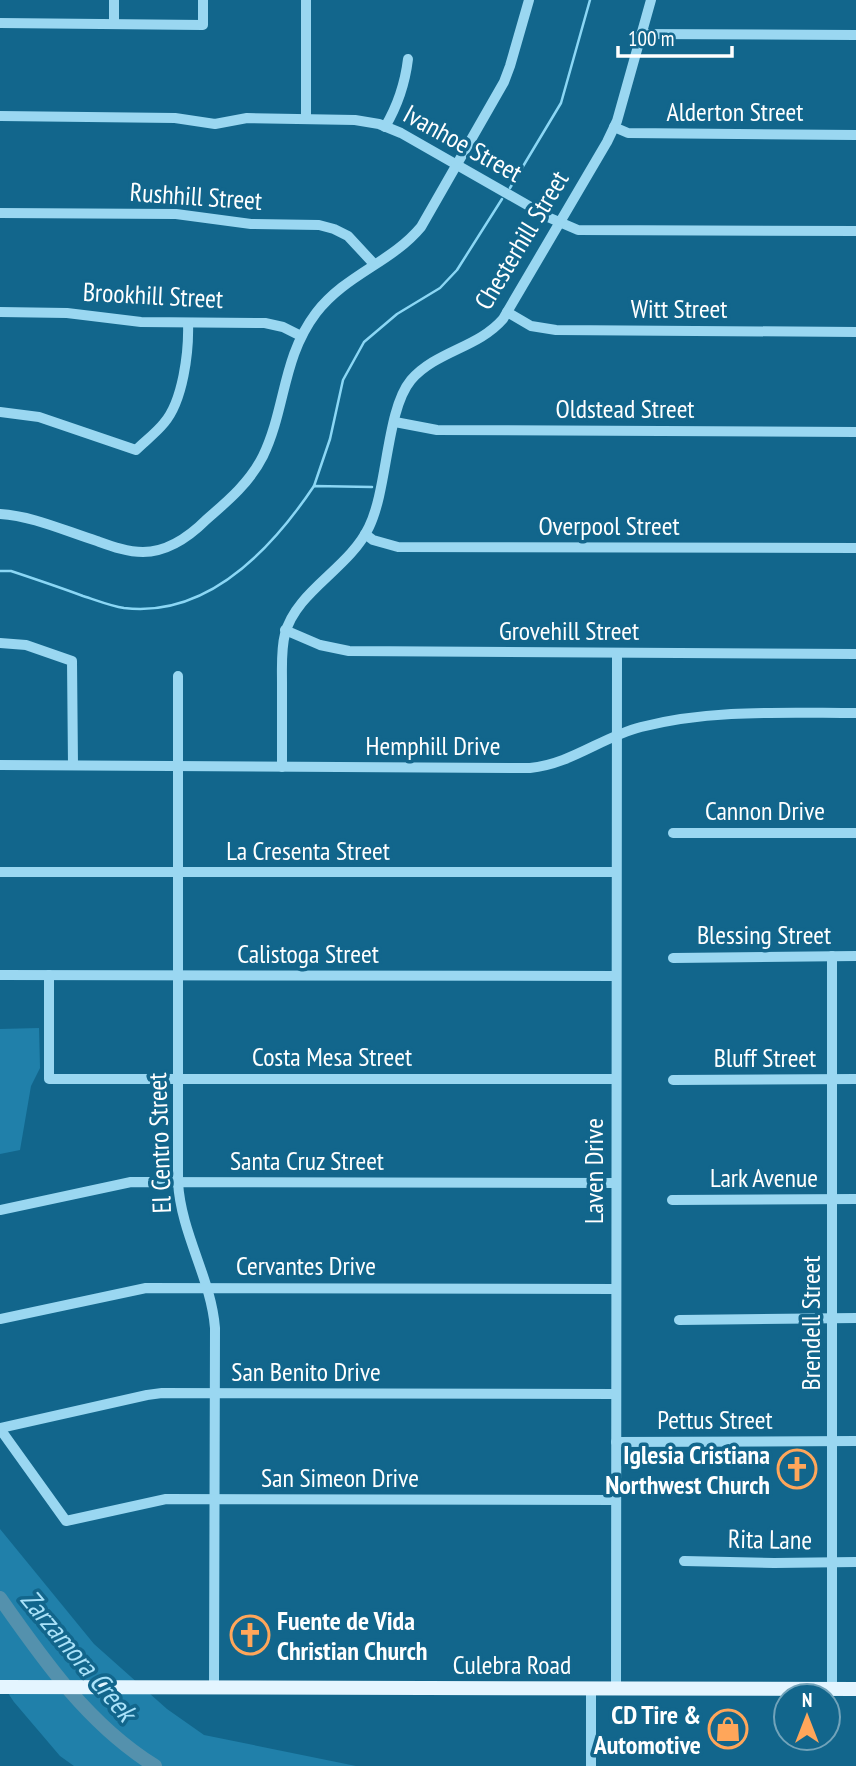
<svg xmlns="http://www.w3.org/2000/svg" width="856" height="1766" font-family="'PT Sans Narrow',sans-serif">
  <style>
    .green { fill: #2080aa }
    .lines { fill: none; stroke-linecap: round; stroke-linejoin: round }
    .stream { stroke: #8bd7f5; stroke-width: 2.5 }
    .river { stroke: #5491ad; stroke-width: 14 }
    .minor { stroke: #9ad7f1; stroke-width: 10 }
    .major { stroke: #e4f5ff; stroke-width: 14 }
    .labels { text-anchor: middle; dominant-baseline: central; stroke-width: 7; stroke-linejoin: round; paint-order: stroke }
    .street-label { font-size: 26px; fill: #fff; stroke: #12668c }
    .poi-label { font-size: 26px; font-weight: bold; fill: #fff; stroke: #12668c; text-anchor: end }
    .water-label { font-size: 28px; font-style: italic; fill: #aae2f9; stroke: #12668c }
  </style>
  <rect width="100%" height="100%" fill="#12668c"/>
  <g class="green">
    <path d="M39 1028 40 1068 31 1086 20 1150 0 1154V1029Z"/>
    <path d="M0 1529 94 1644 167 1709 204 1735 356 1766H74L60 1756 14 1702 0 1681Z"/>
  </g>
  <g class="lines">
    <g class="stream">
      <path d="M510 188 561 103 590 0"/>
      <path d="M314 486 330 439 343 380 364 342 397 314 440 288 457 270 502 199"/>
      <path d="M0 571H11C35 579 59 587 83 596 96 600 110 606 124 608 208 618 271 550 314 486L372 487"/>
    </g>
    <path class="river" d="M0 1598C44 1661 89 1725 155 1766"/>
    <g class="minor">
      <path d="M0 23 203 25V0"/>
      <path d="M114 24V0"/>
      <path d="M641 34 856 35"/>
      <path d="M0 116 175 118 215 124 247 118 355 120 379 124 401 133 550 218 578 230 856 231"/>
      <path d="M306 119V0"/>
      <path d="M385 127C398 105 405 84 408 59"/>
      <path d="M614 127 628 133 856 135"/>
      <path d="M0 213 176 214 251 224 319 225 334 229 348 236 374 264"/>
      <path d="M0 312 67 313 141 322 265 323 283 327 301 336"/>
      <path d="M507 312 531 326 556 330 856 332"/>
      <path d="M0 412 39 417 136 450C145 441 156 433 164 423 183 401 189 352 188 323"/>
      <path d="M395 422 437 430 856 432"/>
      <path d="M0 514C33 516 65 531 97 541 111 546 127 552 143 552 168 552 190 536 207 519 229 500 250 482 263 456 286 408 282 358 316 313 346 274 391 263 421 227L504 82 510 66 529 0"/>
      <path d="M365 534 373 540 398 547 856 548"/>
      <path d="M285 630 320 645 349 651 856 654"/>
      <path d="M0 643 26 645 72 661 73 765"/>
      <path d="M178 676V1182C181 1234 211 1278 215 1328L214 1687"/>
      <path d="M0 765 530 768C571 764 602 737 641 727 711 709 784 713 856 713"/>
      <path d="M282 767C282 738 282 710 282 682 282 666 281 649 285 634 296 591 349 569 369 527 388 488 386 410 411 380 436 351 478 348 503 319L607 142 617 121 651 0"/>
      <path d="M673 833H856"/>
      <path d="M0 872H616"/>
      <path d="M673 958 856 956"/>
      <path d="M0 975 616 976"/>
      <path d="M49 975V1079H616"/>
      <path d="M673 1080 856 1079"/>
      <path d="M672 1200 856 1199"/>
      <path d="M0 1210 131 1182 616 1183"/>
      <path d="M0 1319 146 1288 616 1289"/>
      <path d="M679 1320 856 1318"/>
      <path d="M0 1428 147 1395 162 1393 616 1394"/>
      <path d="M0 1429 66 1521 166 1499 616 1500"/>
      <path d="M616 1442 856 1441"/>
      <path d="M684 1561 774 1563 856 1562"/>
      <path d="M616 1689 617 653"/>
      <path d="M832 1689V956"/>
      <path d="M591 1766V1689"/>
    </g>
    <path class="major" d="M0 1687 856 1689"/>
  </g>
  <defs>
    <symbol id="church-ring" viewBox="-11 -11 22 22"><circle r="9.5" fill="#12668c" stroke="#ffa65a" stroke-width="1.5"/><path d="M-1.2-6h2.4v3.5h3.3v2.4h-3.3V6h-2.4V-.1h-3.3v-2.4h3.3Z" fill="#ffa65a"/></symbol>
    <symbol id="shop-ring" viewBox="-11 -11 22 22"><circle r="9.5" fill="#12668c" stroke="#ffa65a" stroke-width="1.5"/><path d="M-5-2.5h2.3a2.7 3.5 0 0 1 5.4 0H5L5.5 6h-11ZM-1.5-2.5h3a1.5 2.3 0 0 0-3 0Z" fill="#ffa65a"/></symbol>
  </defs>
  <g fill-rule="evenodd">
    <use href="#church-ring" x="775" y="1447" width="44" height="44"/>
    <use href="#church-ring" x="228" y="1613" width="44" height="44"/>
    <use href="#shop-ring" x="706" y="1707" width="44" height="44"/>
  </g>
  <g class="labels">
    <g class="street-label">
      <text x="735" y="111">Alderton Street</text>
      <text transform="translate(463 143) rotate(29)">Ivanhoe Street</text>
      <text transform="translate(196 196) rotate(4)">Rushhill Street</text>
      <text transform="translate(521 240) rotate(-59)">Chesterhill Street</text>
      <text transform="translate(153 295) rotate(3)">Brookhill Street</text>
      <text x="679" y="308">Witt Street</text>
      <text x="625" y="408">Oldstead Street</text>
      <text x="609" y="525">Overpool Street</text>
      <text x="569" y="630">Grovehill Street</text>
      <text x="433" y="745">Hemphill Drive</text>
      <text x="765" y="810">Cannon Drive</text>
      <text x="308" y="850">La Cresenta Street</text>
      <text x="764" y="934">Blessing Street</text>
      <text x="308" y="953">Calistoga Street</text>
      <text x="332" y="1056">Costa Mesa Street</text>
      <text x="765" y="1057">Bluff Street</text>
      <text transform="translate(159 1143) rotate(-92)">El Centro Street</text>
      <text x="307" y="1160">Santa Cruz Street</text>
      <text transform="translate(593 1171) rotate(-90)">Laven Drive</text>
      <text x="764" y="1177">Lark Avenue</text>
      <text x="306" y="1265">Cervantes Drive</text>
      <text transform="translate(810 1323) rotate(-90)">Brendell Street</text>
      <text x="306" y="1371">San Benito Drive</text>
      <text x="715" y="1419">Pettus Street</text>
      <text x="340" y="1477">San Simeon Drive</text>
      <text transform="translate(770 1539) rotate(1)">Rita Lane</text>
      <text x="512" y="1664">Culebra Road</text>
    </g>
    <g class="poi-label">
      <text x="770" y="1454">Iglesia Cristiana<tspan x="770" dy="30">Northwest Church</tspan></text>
      <text x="277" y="1620" text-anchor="start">Fuente de Vida<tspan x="277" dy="30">Christian Church</tspan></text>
      <text x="701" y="1714">CD Tire &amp;<tspan x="701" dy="30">Automotive</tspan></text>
    </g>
    <g class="water-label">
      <text transform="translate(79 1655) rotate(50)">Zarzamora Creek</text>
    </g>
  </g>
  <g transform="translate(807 1717)"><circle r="33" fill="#12668c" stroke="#71a3ba" stroke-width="2"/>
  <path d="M0-5L12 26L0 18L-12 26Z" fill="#ffa65a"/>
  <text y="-10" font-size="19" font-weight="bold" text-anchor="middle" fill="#ffffff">N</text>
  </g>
  <path d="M618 46v10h114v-10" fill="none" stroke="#ffffff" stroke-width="3.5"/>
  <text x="628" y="46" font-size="21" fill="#ffffff" stroke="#12668c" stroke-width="5" paint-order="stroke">100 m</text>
</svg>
